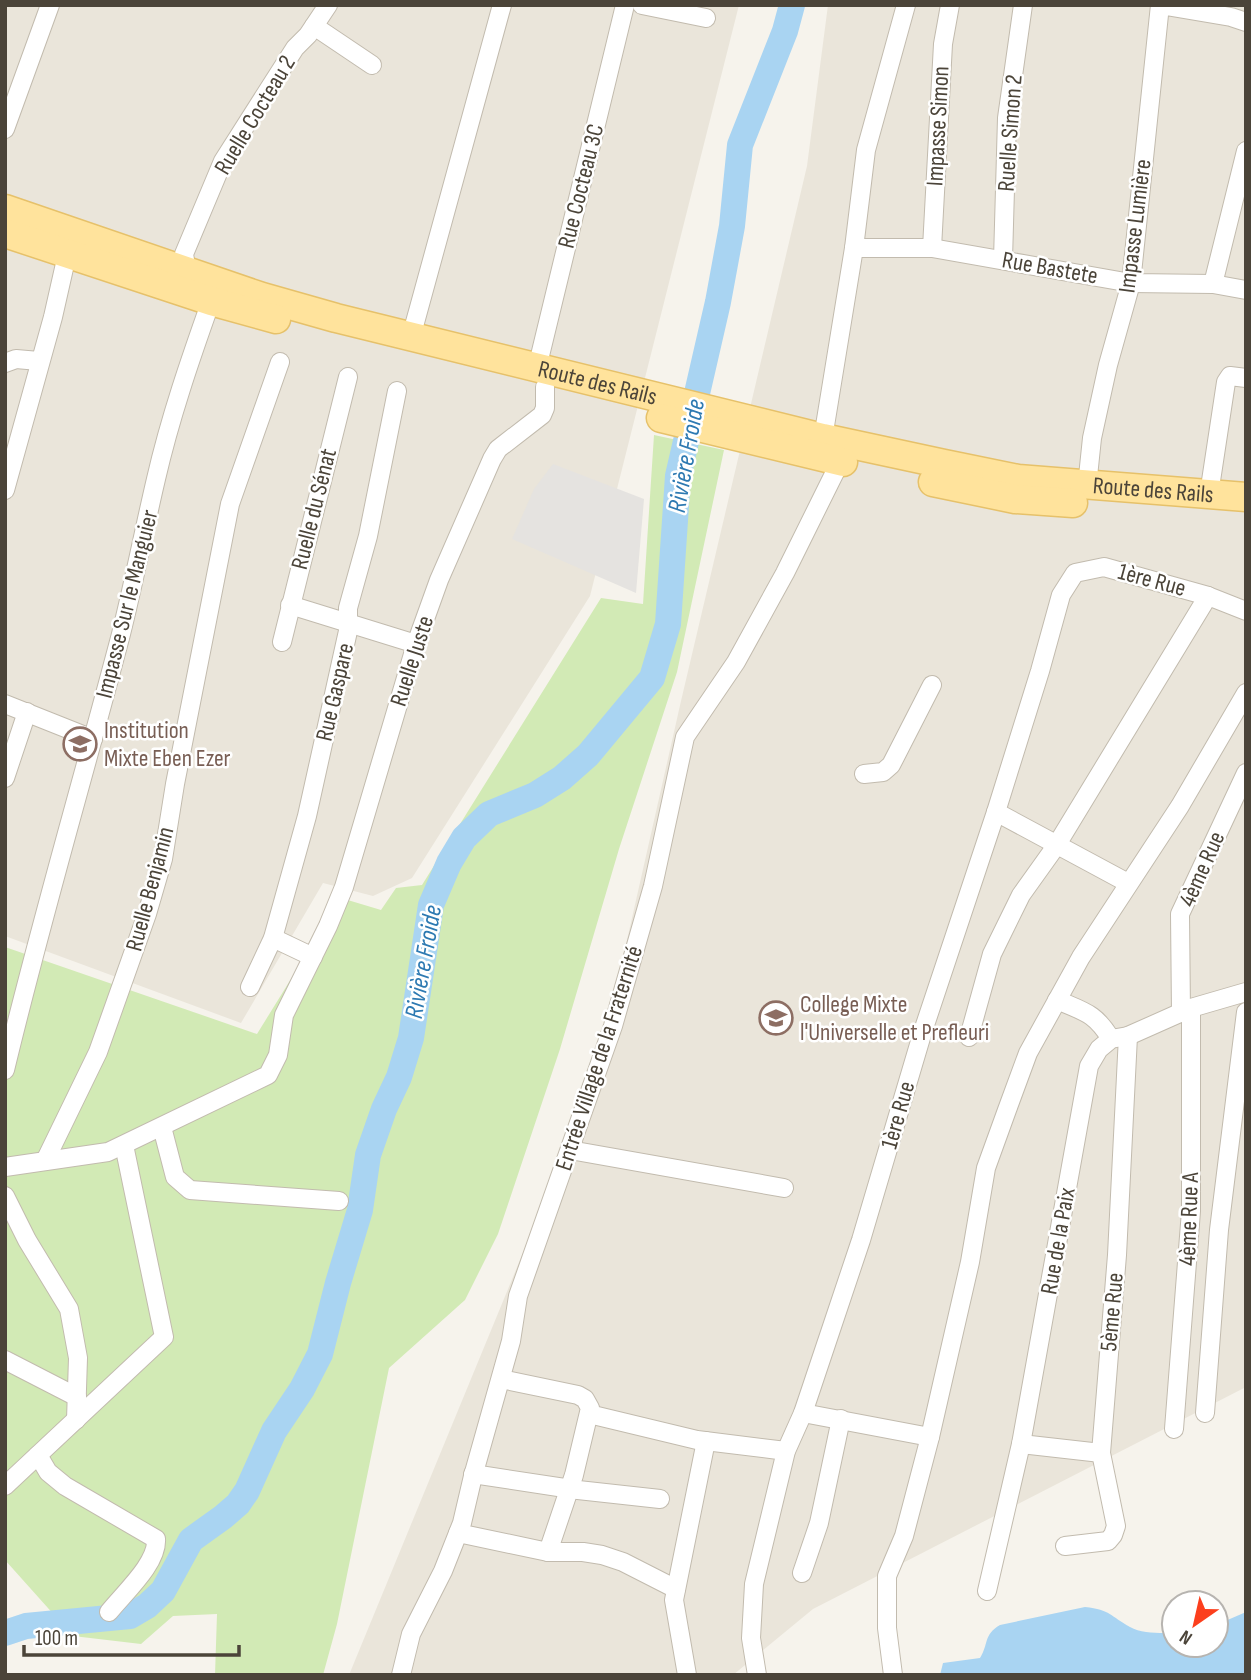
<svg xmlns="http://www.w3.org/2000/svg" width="1251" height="1680" font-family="'Sofia Sans Condensed',sans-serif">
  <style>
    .residential { fill: #eae5da }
    .green { fill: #d2eab5 }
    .parking { fill: #e5e3e0 }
    .water { fill: #a9d4f2 }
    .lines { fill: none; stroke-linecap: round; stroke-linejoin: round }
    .river { stroke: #a9d4f2; stroke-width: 26 }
    .street-casing { stroke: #c2bbae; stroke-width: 20 }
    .primary-casing { stroke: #e6c16a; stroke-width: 31 }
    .street { stroke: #fff; stroke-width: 18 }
    .primary { stroke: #ffe39c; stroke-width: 28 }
    .labels { text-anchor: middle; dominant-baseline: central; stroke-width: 5; stroke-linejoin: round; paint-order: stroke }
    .street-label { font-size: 24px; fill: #4b4439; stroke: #fff }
    .education-label { font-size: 24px; fill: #785e54; stroke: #fff; text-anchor: start }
    .water-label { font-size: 26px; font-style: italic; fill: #2e7ab2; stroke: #fff }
  </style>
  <rect width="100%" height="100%" fill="#f6f3ec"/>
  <g class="residential">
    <path d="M5 5H739L590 596 412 878 373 896 323 883 241 1023 5 936Z"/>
    <path d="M828 5H1246V1387L813 1609 733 1675H349L597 1073 681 701 807 166Z"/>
  </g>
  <path class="green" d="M654 435 724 450 677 672 619 849 560 1049 498 1234 465 1300 389 1368 337 1624 323 1675H215L217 1614 173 1616 141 1644 73 1636 5 1560V947L257 1034 341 898 381 910 396 888 422 885 601 598 643 604Z"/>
  <path class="parking" d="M553 464 644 499 636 593 512 539 534 489Z"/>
  <path class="water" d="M1085 1607C1111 1610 1110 1616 1130 1627 1142 1634 1160 1633 1174 1633V1645H1216V1625L1246 1612V1675H940L943 1663 980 1658C989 1644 983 1635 1000 1625Z"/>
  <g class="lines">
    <path class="river" d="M5 1633 26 1626 130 1616 147 1606 163 1591 191 1540 223 1517 238 1504 247 1491 274 1431 302 1389 320 1354 338 1283 360 1210 368 1155 384 1109 399 1077 411 1038 431 905 449 863 464 838 489 814 535 795 562 778 588 755 652 678 668 624 678 476 718 302 732 226 740 145 785 31 792 5"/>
    <defs>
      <g id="street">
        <path d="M642 5 706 18"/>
        <path d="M314 26 372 65"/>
        <path d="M5 129 50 5"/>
        <path d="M854 248H932L1131 283 1213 284 1246 290"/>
        <path d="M932 248 943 44 950 5"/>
        <path d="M1003 260 1007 118 1023 5"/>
        <path d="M187 272 184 254 223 161 295 48 308 35 328 5"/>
        <path d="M1213 284 1246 151"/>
        <path d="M411 337 502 5"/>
        <path d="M5 363 16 359 39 361"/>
        <path d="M537 368 625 5"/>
        <path d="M823 438 854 248 866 150 906 5"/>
        <path d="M1087 486 1092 438 1108 365 1131 283 1160 5 1231 17 1246 22"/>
        <path d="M5 490 53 317 67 255"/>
        <path d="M1209 494 1226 382 1230 376 1246 378"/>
        <path d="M290 605 416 644"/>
        <path d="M282 642 348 377"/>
        <path d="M5 704 93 739"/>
        <path d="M864 774 883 772 891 765 932 685"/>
        <path d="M5 778 27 712"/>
        <path d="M996 812 1128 883"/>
        <path d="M273 938 313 957"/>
        <path d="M250 987 273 938 307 816 348 631V608L368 536 397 391"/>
        <path d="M1057 1000C1085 1012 1095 1013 1111 1039"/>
        <path d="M1181 1013 1180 914 1246 773"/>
        <path d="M969 1037 992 954 1021 895 1056 846 1208 596"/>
        <path d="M5 1070C40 924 83 779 121 634 134 582 144 530 156 479 170 418 190 360 211 301"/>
        <path d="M162 1127 175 1177 190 1190 339 1201"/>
        <path d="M570 1150 784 1188"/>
        <path d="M45 1161 98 1052 147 914 163 859 175 784 230 504 280 362"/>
        <path d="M5 1167 108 1152 268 1075 278 1055 284 1015 328 926 344 887 416 644 439 580 492 459 498 449 542 415 545 408V387"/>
        <path d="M5 1196 27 1240 69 1309 78 1358 76 1420"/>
        <path d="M5 1360 77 1397"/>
        <path d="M501 1379 578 1395 585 1399 590 1408 574 1475 548 1552"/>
        <path d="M803 1413 930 1437"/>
        <path d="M1205 1413 1219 1230 1246 1012"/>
        <path d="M589 1414 697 1440 786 1451"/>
        <path d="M1174 1429 1191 1211V1008"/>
        <path d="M1021 1444 1101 1453"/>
        <path d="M38 1455 48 1472 65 1486 156 1539C158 1563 124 1593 109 1612"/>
        <path d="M473 1474 578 1490 660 1499"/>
        <path d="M5 1486 164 1337 124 1145"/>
        <path d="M458 1533 548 1552H583L602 1555 623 1562 676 1589"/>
        <path d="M1065 1546 1108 1541 1113 1535 1116 1526 1101 1453 1117 1255 1128 1036"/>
        <path d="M802 1573 819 1523 841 1419"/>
        <path d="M987 1591 1021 1444 1089 1066 1099 1049 1111 1039 1128 1036 1191 1008 1246 992"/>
        <path d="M401 1675 411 1634 443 1571 462 1523 473 1476 511 1341 518 1296 613 1026 653 886 685 737 736 662 785 573 840 462"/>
        <path d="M687 1675 674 1600 706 1441"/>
        <path d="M757 1675 751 1638 754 1584 786 1451 803 1413 861 1240 923 1031 996 812 1040 671 1061 595 1075 573 1104 567 1208 596 1246 611"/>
        <path d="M893 1675 887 1628V1576L904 1536 930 1437 970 1262 986 1168 1007 1110 1028 1053 1081 957 1180 806 1246 693"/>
      </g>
      <g id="primary">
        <path id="s1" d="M5 209 262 297 336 318 823 438 944 464 1018 479 1246 497"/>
        <path d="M5 233 211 301 276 319"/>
        <path d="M661 418 843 462"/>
        <path d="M933 482 1015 499 1073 503"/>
      </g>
    </defs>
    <use href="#street" class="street-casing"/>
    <use href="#primary" class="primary-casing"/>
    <use href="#street" class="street"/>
    <use href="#primary" class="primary"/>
  </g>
  <defs>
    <symbol id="school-ring" viewBox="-11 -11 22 22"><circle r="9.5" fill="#fff" stroke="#8d6e63" stroke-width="1.5"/><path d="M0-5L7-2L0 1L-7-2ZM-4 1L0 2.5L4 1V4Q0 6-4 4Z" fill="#8d6e63"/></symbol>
  </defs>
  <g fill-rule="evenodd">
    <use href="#school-ring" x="61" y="725" width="38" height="38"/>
    <use href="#school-ring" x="757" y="999" width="38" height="38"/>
  </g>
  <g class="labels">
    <g class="street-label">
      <text transform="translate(255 115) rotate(-59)">Ruelle Cocteau 2</text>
      <text transform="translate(938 126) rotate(-87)">Impasse Simon</text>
      <text transform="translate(1010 133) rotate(-86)">Ruelle Simon 2</text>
      <text transform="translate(581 186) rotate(-76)">Rue Cocteau 3C</text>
      <text transform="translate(1135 226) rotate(-83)">Impasse Lumière</text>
      <text transform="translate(1050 268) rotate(10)">Rue Bastete</text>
      <text stroke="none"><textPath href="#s1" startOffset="618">Route des Rails</textPath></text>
      <text stroke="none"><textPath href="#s1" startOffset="1185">Route des Rails</textPath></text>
      <text transform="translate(314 509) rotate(-76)">Ruelle du Sénat</text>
      <text transform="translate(1152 580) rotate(15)">1ère Rue</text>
      <text transform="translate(127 604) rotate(-76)">Impasse Sur le Manguier</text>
      <text transform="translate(412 661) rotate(-72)">Ruelle Juste</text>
      <text transform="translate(335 692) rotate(-77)">Rue Gaspare</text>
      <text transform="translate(1202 869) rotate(-66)">4ème Rue</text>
      <text transform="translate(150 889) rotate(-75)">Ruelle Benjamin</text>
      <text transform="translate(599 1058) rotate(-72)">Entrée Village de la Fraternité</text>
      <text transform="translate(898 1115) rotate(-74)">1ère Rue</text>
      <text transform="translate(1189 1219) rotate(-88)">4ème Rue A</text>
      <text transform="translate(1058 1241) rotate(-80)">Rue de la Paix</text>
      <text transform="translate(1112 1312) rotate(-85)">5ème Rue</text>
    </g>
    <g class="education-label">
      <text x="104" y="730">Institution<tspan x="104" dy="28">Mixte Eben Ezer</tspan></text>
      <text x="800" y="1004">College Mixte<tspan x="800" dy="28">l'Universelle et Prefleuri</tspan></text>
    </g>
    <g class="water-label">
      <text transform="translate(687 456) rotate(-80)">Rivière Froide</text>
      <text transform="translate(424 962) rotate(-80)">Rivière Froide</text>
    </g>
  </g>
  <rect width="1251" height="1680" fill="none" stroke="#4b4439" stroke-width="14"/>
  <g transform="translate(1195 1624) rotate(214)"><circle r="33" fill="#ffffff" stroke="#b7b4b0" stroke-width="2"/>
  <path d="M0-5L12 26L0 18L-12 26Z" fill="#fc3f1d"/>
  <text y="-10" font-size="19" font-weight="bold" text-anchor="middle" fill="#4b4439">N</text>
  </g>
  <path d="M24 1645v10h215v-10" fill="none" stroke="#4b4439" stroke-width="3.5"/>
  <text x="35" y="1645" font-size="21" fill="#4b4439" stroke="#ffffff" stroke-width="5" paint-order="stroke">100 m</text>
</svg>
